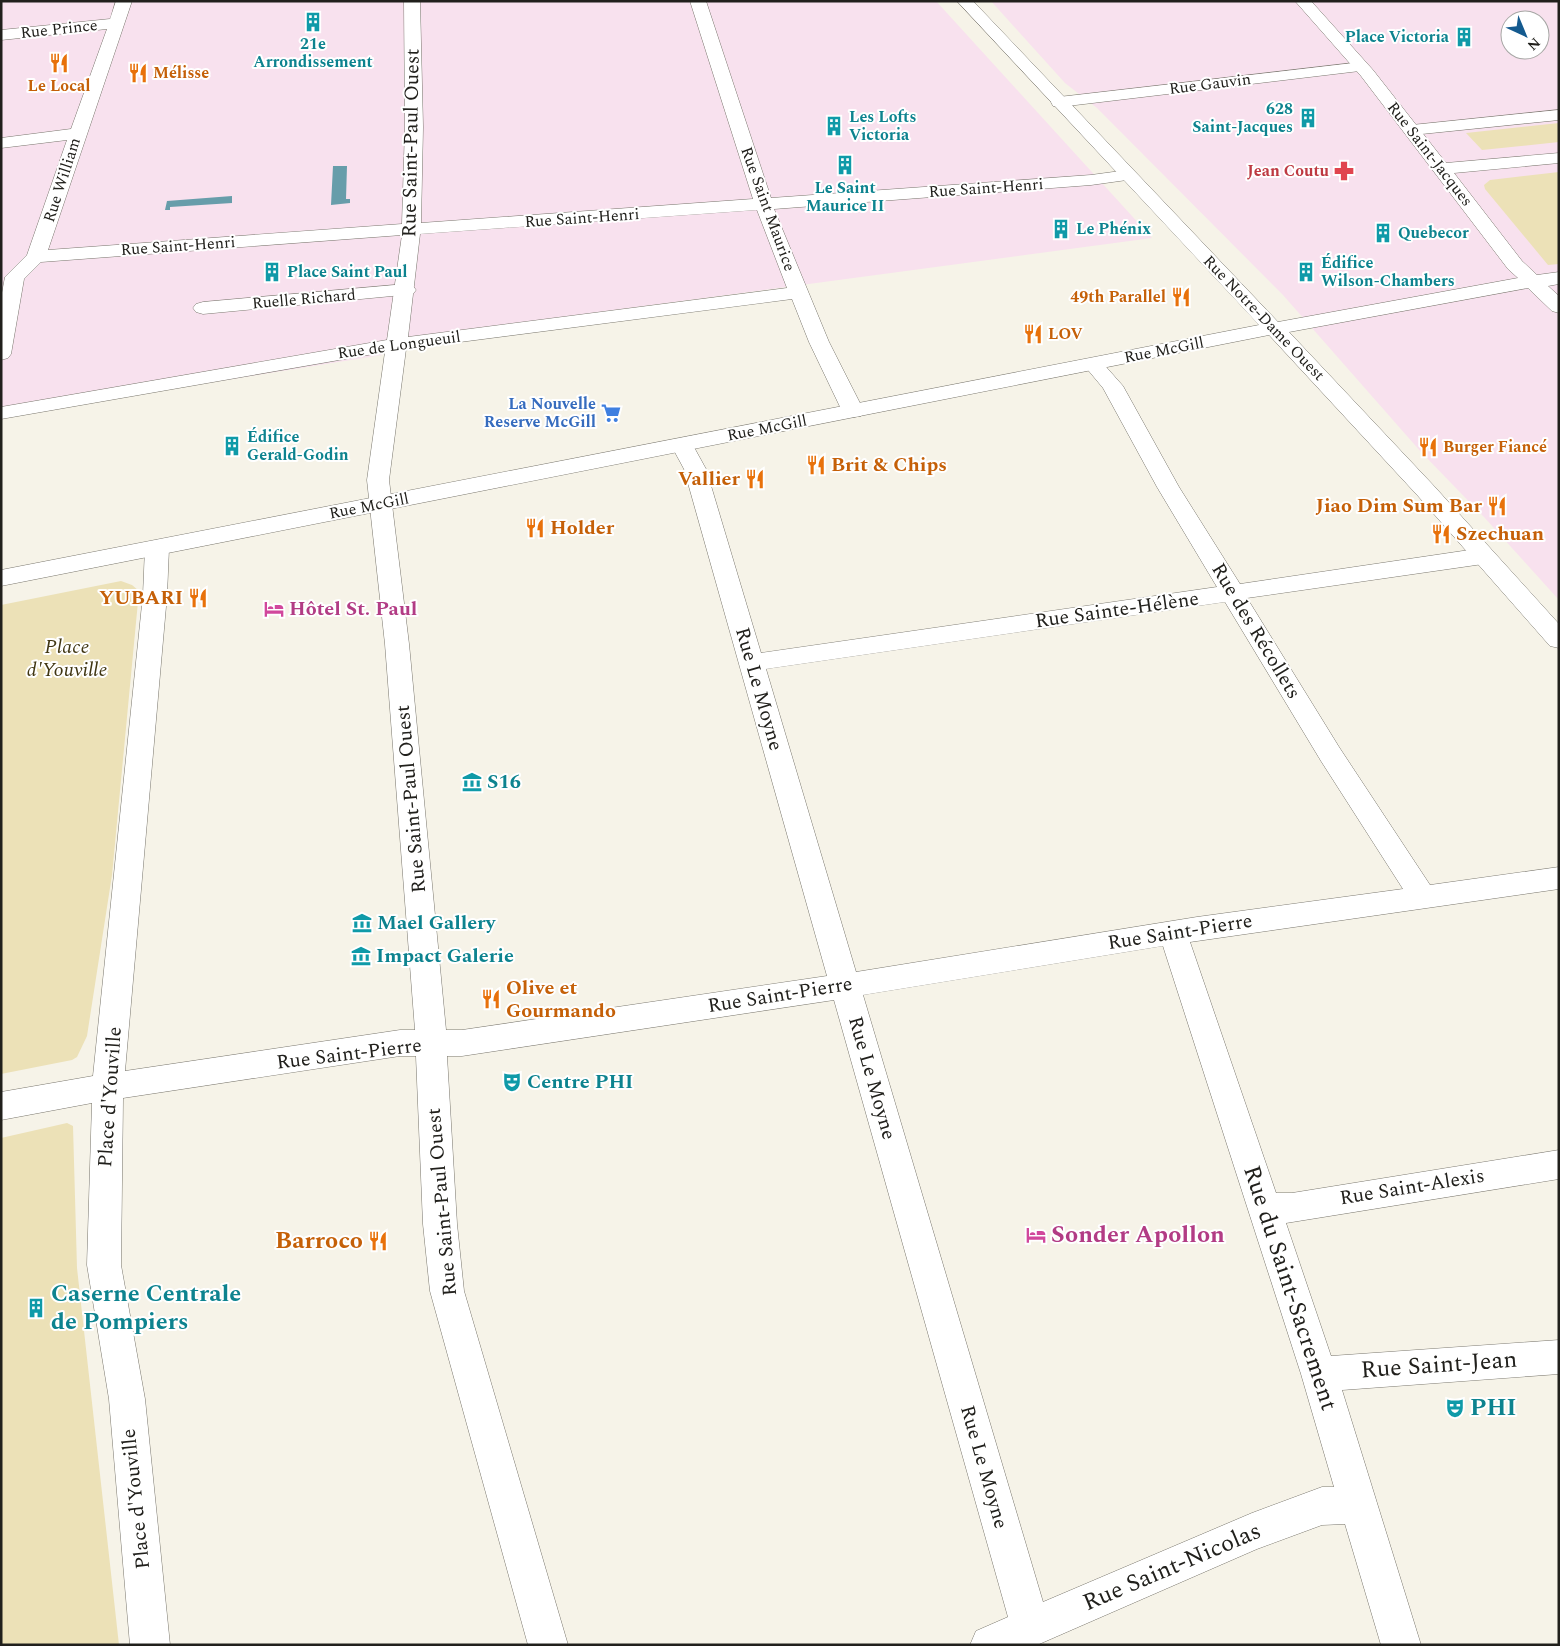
<svg xmlns="http://www.w3.org/2000/svg" width="1560" height="1646" font-family="Spectral,serif">
  <style>
    .commercial { fill: #f8e1ee; fill-rule: evenodd }
    .green { fill: #ece1b7 }
    .water { fill: #679daa }
    .lines { fill: none; stroke-linecap: round; stroke-linejoin: round }
    .pedestrian-casing { stroke: #79766d; stroke-width: 1 }
    .minor-casing { stroke: #79766d; stroke-width: 1 }
    .tertiary-casing { stroke: #79766d; stroke-width: 1 }
    .pedestrian { fill: #fff; fill-rule: evenodd }
    .minor { fill: #fff; fill-rule: evenodd }
    .tertiary { fill: #fff; fill-rule: evenodd }
    .labels { text-anchor: middle; dominant-baseline: central; stroke-width: 4; stroke-linejoin: round; paint-order: stroke }
    .far-street-label { font-size: 16px; fill: #21201c; stroke: #fff }
    .far-culture-label { font-size: 16px; font-weight: bold; fill: #0d838f; stroke: #fff; text-anchor: start }
    .far-food-label { font-size: 16px; font-weight: bold; fill: #c56008; stroke: #fff; text-anchor: start }
    .far-health-label { font-size: 16px; font-weight: bold; fill: #be3a42; stroke: #fff; text-anchor: end }
    .far-shop-label { font-size: 16px; font-weight: bold; fill: #366cbe; stroke: #fff; text-anchor: end }
    .street-label { font-size: 20px; fill: #21201c; stroke: #fff }
    .food-label { font-size: 20px; font-weight: bold; fill: #c56008; stroke: #fff; text-anchor: start }
    .hotel-label { font-size: 20px; font-weight: bold; fill: #b23c85; stroke: #fff; text-anchor: start }
    .park-label { font-size: 20px; font-style: italic; fill: #403612; stroke: #fff }
    .culture-label { font-size: 20px; font-weight: bold; fill: #0d838f; stroke: #fff; text-anchor: start }
    .near-hotel-label { font-size: 24px; font-weight: bold; fill: #b23c85; stroke: #fff; text-anchor: start }
    .near-food-label { font-size: 24px; font-weight: bold; fill: #c56008; stroke: #fff; text-anchor: end }
    .near-street-label { font-size: 24px; fill: #21201c; stroke: #fff }
    .near-culture-label { font-size: 24px; font-weight: bold; fill: #0d838f; stroke: #fff; text-anchor: start }
  </style>
  <rect width="100%" height="100%" fill="#f6f3e8"/>
  <g class="commercial">
    <path d="M1 1H936L1152 238 383 341 382 355 1 416Z"/>
    <path d="M991 1H1559V600L1484 517 1421 452 1283 295 1097 108 1065 83ZM1510 20H1540V50H1510Z"/>
  </g>
  <g class="green">
    <path d="M1559 123V142L1482 150 1466 133Z"/>
    <path d="M1559 172V264L1548 265 1485 189 1484 185 1490 180Z"/>
    <path d="M121 581 132 585 139 591 112 875 87 1036 77 1057 72 1060 1 1074V605Z"/>
    <path d="M67 1123 73 1126 77 1268 119 1645H1V1138Z"/>
  </g>
  <g class="water">
    <path d="M333 166H347L346 199H350V203L331 205Z"/>
    <path d="M232 196V203L170 207V210H165L167 201Z"/>
  </g>
  <g class="lines">
    <defs>
      <path id="pedestrian" d="M406 284 413 286 416 290 413 294 203 314 196 312 193 308 196 304 203 302Z"/>
      <g id="minor">
        <path d="M116 1H132L48 250 402 224 405 127 404 1H420L423 127 421 223 753 199 690 1H706L771 198 1091 175 1128 170 1134 171 1137 175 1134 179 1091 185 774 209 829 342 864 411 861 416 853 417 845 416 842 411 809 342 792 299 406 349 389 480 409 644 446 1030H462L827 976 684 469 671 445 674 440 682 438 690 440 706 469 761 653 1217 587 1157 487 1103 388 1083 364 1086 360 1093 358 1100 360 1123 386 1179 487 1240 584 1483 548 1491 551 1495 556 1491 561 1483 564 1247 598 1339 747 1430 885 1559 867V889L1190 942 1276 1193H1292L1559 1150V1179L1286 1223 1331 1356 1559 1340V1374L1342 1390 1421 1645H1381L1345 1524 1322 1525 1257 1549 1037 1645H970L976 1631 1008 1617 834 1000 462 1056H447L457 1224 464 1291 568 1645H528L430 1291 423 1224 416 1056H400L123 1098 121 1265 145 1399 170 1645H130L109 1399 87 1265 92 1103 1 1120V1092L93 1076 143 595 145 548 149 543 157 540 165 543 169 548 167 595 125 1071 400 1030H415L385 644 367 480 385 352 1 419V407L387 340 402 235 41 262 24 279 11 354 8 358 1 360V298L5 277 27 255 67 140 1 148V138L71 129 107 29 1 40V30L110 19ZM757 210 787 288 408 337 420 234ZM1225 602 1321 761 1403 889 1197 917 856 972 766 669ZM1163 946 1301 1374 1334 1487H1322L1252 1513 1043 1602 863 995Z"/>
        <path d="M1362 62 1370 67 1368 70 1059 107 1053 106 1051 102 1053 98 1059 97Z"/>
        <path d="M1559 110V120L1412 135 1406 134 1403 130 1406 126 1412 125Z"/>
      </g>
      <path id="tertiary" d="M957 1H973L1278 322 1518 278 1508 269 1361 76 1295 1H1311L1373 70 1446 163 1559 153V163L1454 173 1522 261 1537 275 1559 272V284L1548 286 1559 296V313L1552 311 1528 288 1289 332 1434 486 1559 624V648L1550 646 1418 496 1269 335 1 586V570L1259 325Z"/>
    </defs>
    <use href="#pedestrian" class="pedestrian-casing"/>
    <use href="#minor" class="minor-casing"/>
    <use href="#tertiary" class="tertiary-casing"/>
    <use href="#pedestrian" class="pedestrian"/>
    <use href="#minor" class="minor"/>
    <use href="#tertiary" class="tertiary"/>
  </g>
  <defs>
    <symbol id="building-bare" viewBox="-9 -9 18 18"><path d="M-4-6H4V6H1V3H-1V6H-4ZM-2.5-4.3h1.7v1.8h-1.7ZM.8-4.3h1.7v1.8H.8ZM-2.5-1h1.7V.8h-1.7ZM.8-1h1.7V.8H.8Z" fill="#0f9aa8" stroke="#fff" stroke-width="2.5" paint-order="stroke"/></symbol>
    <symbol id="restaurant-bare" viewBox="-9 -9 18 18"><path d="M-5-6h1v4h1v-4h1v4h1v-4h1v5L-1.5 .5V6h-2V.5L-5-1ZM5-6V6H3V1.5H1.5Q1.5-4 5-6Z" fill="#e8710a" stroke="#fff" stroke-width="2.5" paint-order="stroke"/></symbol>
    <symbol id="pharmacy-bare" viewBox="-9 -9 18 18"><path d="M-2-6h4v4h4v4h-4v4h-4v-4h-4v-4h4Z" fill="#e0444e" stroke="#fff" stroke-width="2.5" paint-order="stroke"/></symbol>
    <symbol id="supermarket-bare" viewBox="-9 -9 18 18"><path d="M-6-5.5h2.5l.6 2H6L4.5 2H-2.5L-4.4-4H-6ZM-1.5 3.2a1.3 1.3 0 1 0 .1 0ZM3 3.2a1.3 1.3 0 1 0 .1 0Z" fill="#3f7fe0" stroke="#fff" stroke-width="2.5" paint-order="stroke"/></symbol>
    <symbol id="hotel-bare" viewBox="-9 -9 18 18"><path d="M-6-4.5h1.5V1H6V5H4.5V3h-9V5H-6ZM-4 0a1.8 1.8 0 1 1 3.6 0ZM.5 0V-2.5h3Q6-2.5 6 0Z" fill="#d1479c" stroke="#fff" stroke-width="2.5" paint-order="stroke"/></symbol>
    <symbol id="museum-bare" viewBox="-9 -9 18 18"><path d="M0-6L6-3V-2H-6V-3ZM-5-1h2V3h-2ZM-1-1h2V3h-2ZM3-1h2V3H3ZM-6 4H6V6H-6Z" fill="#0f9aa8" stroke="#fff" stroke-width="2.5" paint-order="stroke"/></symbol>
    <symbol id="theatre-bare" viewBox="-9 -9 18 18"><path d="M-5-5.5Q0-4 5-5.5V0Q5 5 0 6Q-5 5-5 0ZM-3.3-2.5H-1v1.5H-3.3ZM1-2.5H3.3v1.5H1ZM-2.8 1Q0 5.5 2.8 1Z" fill="#0f9aa8" stroke="#fff" stroke-width="2.5" paint-order="stroke"/></symbol>
  </defs>
  <g fill-rule="evenodd">
    <use href="#building-bare" x="299" y="8" width="28" height="28"/>
    <use href="#building-bare" x="1450" y="23" width="28" height="28"/>
    <use href="#restaurant-bare" x="45" y="49" width="28" height="28"/>
    <use href="#restaurant-bare" x="124" y="59" width="28" height="28"/>
    <use href="#building-bare" x="1294" y="104" width="28" height="28"/>
    <use href="#building-bare" x="820" y="112" width="28" height="28"/>
    <use href="#building-bare" x="831" y="151" width="28" height="28"/>
    <use href="#pharmacy-bare" x="1330" y="157" width="28" height="28"/>
    <use href="#building-bare" x="1047" y="215" width="28" height="28"/>
    <use href="#building-bare" x="1369" y="219" width="28" height="28"/>
    <use href="#building-bare" x="258" y="258" width="28" height="28"/>
    <use href="#building-bare" x="1292" y="258" width="28" height="28"/>
    <use href="#restaurant-bare" x="1167" y="283" width="28" height="28"/>
    <use href="#restaurant-bare" x="1019" y="320" width="28" height="28"/>
    <use href="#supermarket-bare" x="597" y="399" width="28" height="28"/>
    <use href="#building-bare" x="218" y="432" width="28" height="28"/>
    <use href="#restaurant-bare" x="1414" y="433" width="28" height="28"/>
    <use href="#restaurant-bare" x="802" y="451" width="28" height="28"/>
    <use href="#restaurant-bare" x="741" y="465" width="28" height="28"/>
    <use href="#restaurant-bare" x="1483" y="492" width="28" height="28"/>
    <use href="#restaurant-bare" x="521" y="514" width="28" height="28"/>
    <use href="#restaurant-bare" x="1427" y="520" width="28" height="28"/>
    <use href="#restaurant-bare" x="184" y="584" width="28" height="28"/>
    <use href="#hotel-bare" x="260" y="595" width="28" height="28"/>
    <use href="#museum-bare" x="458" y="768" width="28" height="28"/>
    <use href="#museum-bare" x="348" y="909" width="28" height="28"/>
    <use href="#museum-bare" x="347" y="942" width="28" height="28"/>
    <use href="#restaurant-bare" x="477" y="985" width="28" height="28"/>
    <use href="#theatre-bare" x="498" y="1068" width="28" height="28"/>
    <use href="#hotel-bare" x="1022" y="1221" width="28" height="28"/>
    <use href="#restaurant-bare" x="364" y="1227" width="28" height="28"/>
    <use href="#building-bare" x="22" y="1294" width="28" height="28"/>
    <use href="#theatre-bare" x="1441" y="1394" width="28" height="28"/>
  </g>
  <g class="labels">
    <g class="far-street-label">
      <text transform="translate(59 29) rotate(-6)">Rue Prince</text>
      <text transform="translate(1210 84) rotate(-7)">Rue Gauvin</text>
      <text transform="translate(1430 154) rotate(52)">Rue Saint-Jacques</text>
      <text transform="translate(62 180) rotate(-72)">Rue William</text>
      <text transform="translate(986 188) rotate(-4)">Rue Saint-Henri</text>
      <text transform="translate(768 209) rotate(70)">Rue Saint Maurice</text>
      <text transform="translate(582 218) rotate(-4)">Rue Saint-Henri</text>
      <text transform="translate(178 246) rotate(-4)">Rue Saint-Henri</text>
      <text transform="translate(304 299) rotate(-5)">Ruelle Richard</text>
      <text transform="translate(1264 318) rotate(46)">Rue Notre-Dame Ouest</text>
      <text transform="translate(399 345) rotate(-8)">Rue de Longueuil</text>
      <text transform="translate(1164 350) rotate(-11)">Rue McGill</text>
      <text transform="translate(767 428) rotate(-11)">Rue McGill</text>
      <text transform="translate(369 506) rotate(-11)">Rue McGill</text>
    </g>
    <g class="far-culture-label">
      <text x="1449" y="37" text-anchor="end">Place Victoria</text>
      <text x="313" y="44" text-anchor="middle">21e<tspan x="313" dy="18">Arrondissement</tspan></text>
      <text x="1293" y="109" text-anchor="end">628<tspan x="1293" dy="18">Saint-Jacques</tspan></text>
      <text x="849" y="117">Les Lofts<tspan x="849" dy="18">Victoria</tspan></text>
      <text x="845" y="188" text-anchor="middle">Le Saint<tspan x="845" dy="18">Maurice II</tspan></text>
      <text x="1076" y="229">Le Phénix</text>
      <text x="1398" y="233">Quebecor</text>
      <text x="1321" y="263">Édifice<tspan x="1321" dy="18">Wilson-Chambers</tspan></text>
      <text x="287" y="272">Place Saint Paul</text>
      <text x="247" y="437">Édifice<tspan x="247" dy="18">Gerald-Godin</tspan></text>
    </g>
    <g class="far-food-label">
      <text x="153" y="73">Mélisse</text>
      <text x="59" y="86" text-anchor="middle">Le Local</text>
      <text x="1166" y="297" text-anchor="end">49th Parallel</text>
      <text x="1048" y="334">LOV</text>
      <text x="1443" y="447">Burger Fiancé</text>
    </g>
    <g class="far-health-label">
      <text x="1329" y="171">Jean Coutu</text>
    </g>
    <g class="far-shop-label">
      <text x="596" y="404">La Nouvelle<tspan x="596" dy="18">Reserve McGill</tspan></text>
    </g>
    <g class="street-label">
      <text transform="translate(411 143) rotate(-89)">Rue Saint-Paul Ouest</text>
      <text transform="translate(1117 610) rotate(-8)">Rue Sainte-Hélène</text>
      <text transform="translate(1256 631) rotate(59)">Rue des Récollets</text>
      <text transform="translate(759 689) rotate(74)">Rue Le Moyne</text>
      <text transform="translate(411 799) rotate(-95)">Rue Saint-Paul Ouest</text>
      <text transform="translate(1180 932) rotate(-9)">Rue Saint-Pierre</text>
      <text transform="translate(780 995) rotate(-9)">Rue Saint-Pierre</text>
      <text transform="translate(349 1054) rotate(-7)">Rue Saint-Pierre</text>
      <text transform="translate(872 1078) rotate(74)">Rue Le Moyne</text>
      <text transform="translate(110 1097) rotate(-86)">Place d'Youville</text>
      <text transform="translate(1412 1187) rotate(-9)">Rue Saint-Alexis</text>
      <text transform="translate(442 1202) rotate(-95)">Rue Saint-Paul Ouest</text>
      <text transform="translate(984 1467) rotate(74)">Rue Le Moyne</text>
      <text transform="translate(136 1499) rotate(-96)">Place d'Youville</text>
    </g>
    <g class="food-label">
      <text x="831" y="465">Brit &amp; Chips</text>
      <text x="740" y="479" text-anchor="end">Vallier</text>
      <text x="1482" y="506" text-anchor="end">Jiao Dim Sum Bar</text>
      <text x="550" y="528">Holder</text>
      <text x="1456" y="534">Szechuan</text>
      <text x="183" y="598" text-anchor="end">YUBARI</text>
      <text x="506" y="988">Olive et<tspan x="506" dy="23">Gourmando</tspan></text>
    </g>
    <g class="hotel-label">
      <text x="289" y="609">Hôtel St. Paul</text>
    </g>
    <g class="park-label">
      <text x="67" y="647">Place<tspan x="67" dy="23">d'Youville</tspan></text>
    </g>
    <g class="culture-label">
      <text x="487" y="782">S16</text>
      <text x="377" y="923">Mael Gallery</text>
      <text x="376" y="956">Impact Galerie</text>
      <text x="527" y="1082">Centre PHI</text>
    </g>
    <g class="near-hotel-label">
      <text x="1051" y="1235">Sonder Apollon</text>
    </g>
    <g class="near-food-label">
      <text x="363" y="1241">Barroco</text>
    </g>
    <g class="near-street-label">
      <text transform="translate(1290 1288) rotate(72)">Rue du Saint-Sacrement</text>
      <text transform="translate(1439 1365) rotate(-4)">Rue Saint-Jean</text>
      <text transform="translate(1172 1567) rotate(-23)">Rue Saint-Nicolas</text>
    </g>
    <g class="near-culture-label">
      <text x="51" y="1294">Caserne Centrale<tspan x="51" dy="28">de Pompiers</tspan></text>
      <text x="1470" y="1408">PHI</text>
    </g>
  </g>
  <rect width="1560" height="1646" fill="none" stroke="#21201c" stroke-width="5"/>
  <g transform="translate(1525 35) rotate(136)"><circle r="24" fill="#ffffff" stroke="#a6a6a4"/>
  <path d="M0-4L9 19L0 12L-9 19Z" fill="#145a8f"/>
  <text y="-8" font-size="14" font-weight="bold" text-anchor="middle" fill="#21201c">N</text>
  </g>
</svg>
